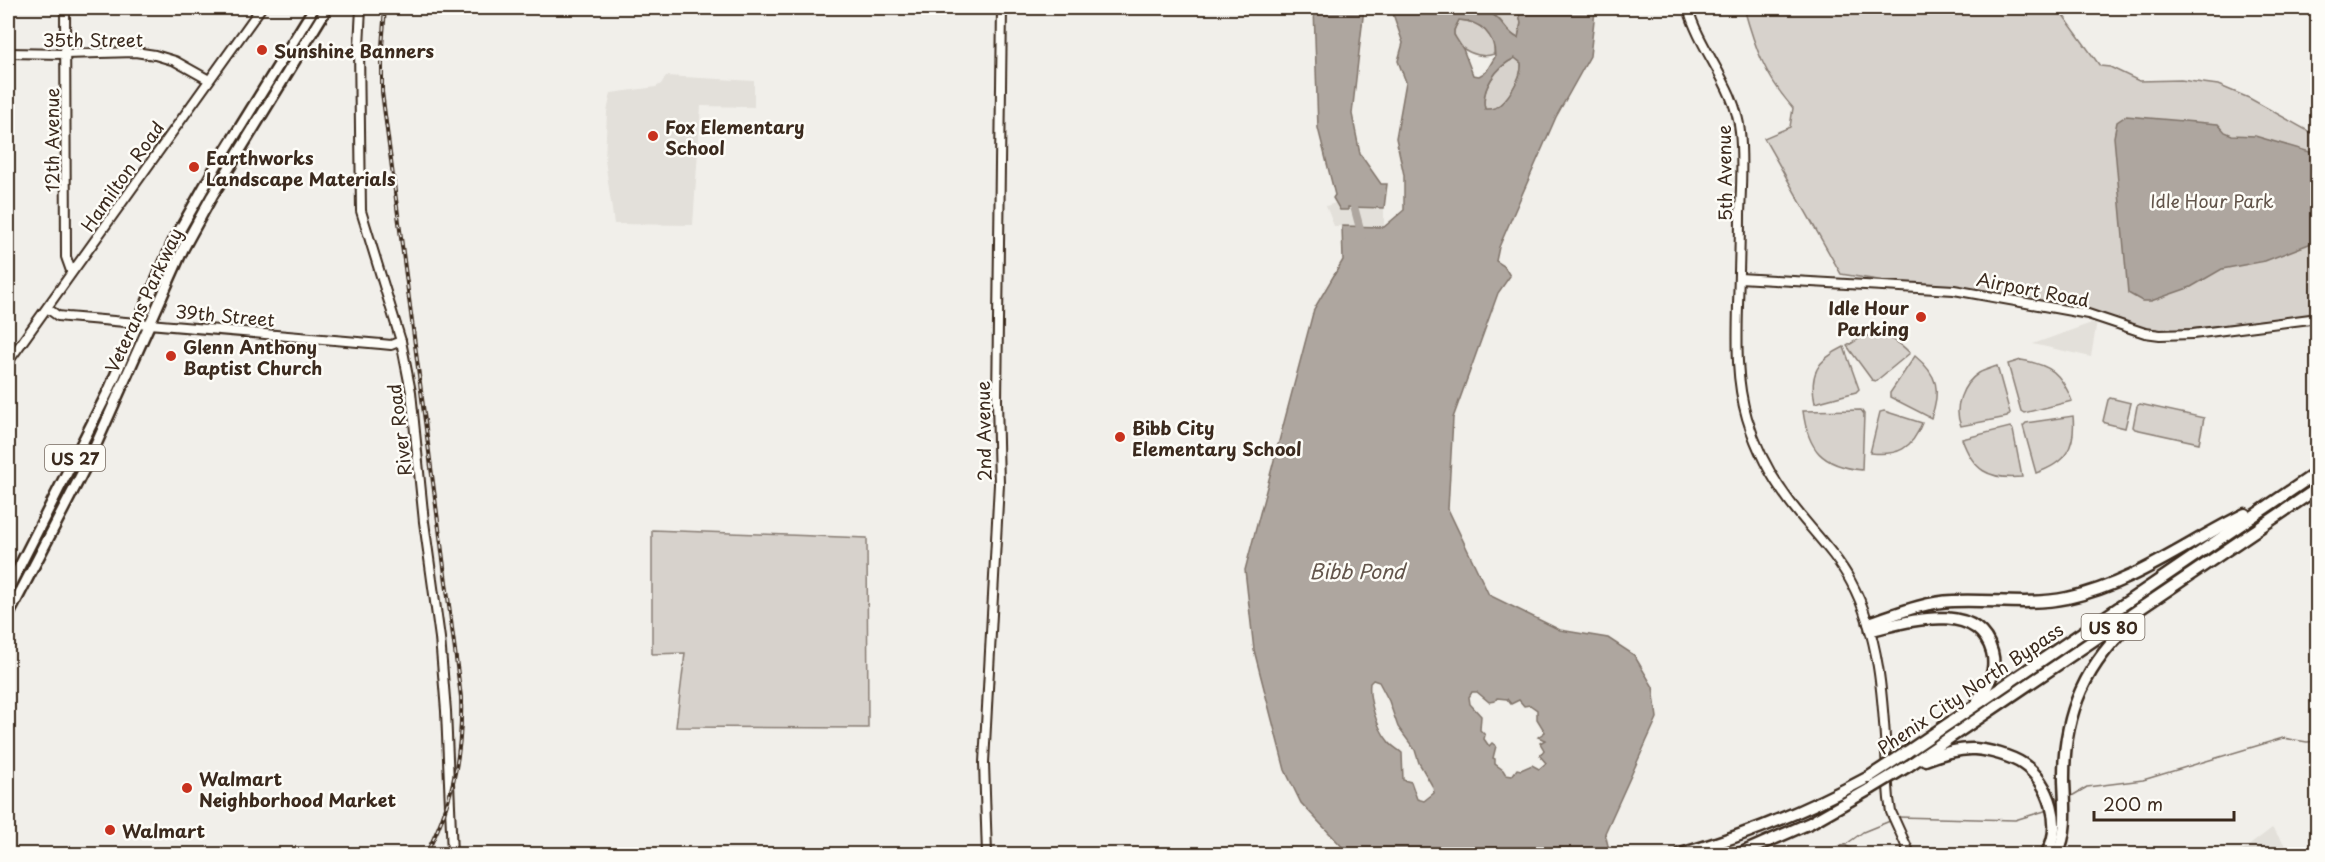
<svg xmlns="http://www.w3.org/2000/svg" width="2325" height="862" font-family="'Playpen Sans',sans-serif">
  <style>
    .built { fill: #e3e0da }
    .green { fill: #d7d2cc; stroke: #897e75; stroke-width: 1.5 }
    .water { fill: #aea69f; stroke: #80746b; stroke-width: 1.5; fill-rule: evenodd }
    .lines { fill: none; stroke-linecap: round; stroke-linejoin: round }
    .stream { stroke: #80746b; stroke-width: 1.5 }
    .river { stroke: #aea69f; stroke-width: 8 }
    .secondary-casing { stroke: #3b2a1e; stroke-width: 12 }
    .primary-casing { stroke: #3b2a1e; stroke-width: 14 }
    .highway-casing { stroke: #3b2a1e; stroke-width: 15 }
    .secondary { stroke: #fdfcf7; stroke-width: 8 }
    .primary { stroke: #fdfcf7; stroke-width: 9 }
    .highway { stroke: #fdfcf7; stroke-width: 10 }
    .rail-casing { stroke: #3b2a1e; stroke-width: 4 }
    .rail { stroke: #fdfcf7; stroke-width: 1.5; stroke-dasharray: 4.5; stroke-linecap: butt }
    .highway-bridge-casing { stroke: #3b2a1e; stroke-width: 15; stroke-linecap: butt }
    .highway-bridge { stroke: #fdfcf7; stroke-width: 10 }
    .poi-dot { fill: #c8321e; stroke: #fdfcf7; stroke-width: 2 }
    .labels { text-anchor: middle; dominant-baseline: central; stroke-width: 5; stroke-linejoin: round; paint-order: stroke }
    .shield { fill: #fdfcf7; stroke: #75695f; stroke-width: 1.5 }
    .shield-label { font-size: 16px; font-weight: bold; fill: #3b2a1e }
    .street-label { font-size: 18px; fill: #3b2a1e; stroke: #fdfcf7 }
    .poi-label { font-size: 18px; font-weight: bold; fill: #3b2a1e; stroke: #fdfcf7; text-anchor: start }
    .park-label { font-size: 18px; fill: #62544a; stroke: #fdfcf7 }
    .water-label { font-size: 20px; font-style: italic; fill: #63554b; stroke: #fdfcf7 }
  </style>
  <rect width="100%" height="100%" fill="#f1efea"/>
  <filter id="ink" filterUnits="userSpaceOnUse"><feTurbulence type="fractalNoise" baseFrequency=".0167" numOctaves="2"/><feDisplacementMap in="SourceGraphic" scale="12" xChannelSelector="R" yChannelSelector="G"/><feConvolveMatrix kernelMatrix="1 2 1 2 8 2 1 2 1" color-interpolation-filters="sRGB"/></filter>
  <g filter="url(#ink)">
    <g class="built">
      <path d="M666 76 754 81V107L701 106 693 225 614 224 605 160 607 112 611 93 656 87 661 84Z"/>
      <path d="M1335 203 1340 210 1348 207 1384 208V227L1334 226 1326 206Z"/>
      <path d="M2097 321 2091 357 2033 344Z"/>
      <path d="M2272 828 2292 854H2238Z"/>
    </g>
    <g class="green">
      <path d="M1474 8H1518L1521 23 1518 38C1506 33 1504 21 1493 14 1487 11 1480 11 1474 8Z"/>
      <path d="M1744 8H2058L2100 66 2110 67 2139 81 2181 80 2218 85 2249 98 2317 136V314L2173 331 2143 328 2119 319 1841 274 1764 138 1790 127 1793 108C1765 76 1755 48 1744 8Z"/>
      <path d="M1459 20C1477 21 1497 33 1494 54 1480 59 1457 51 1454 34 1453 29 1457 24 1459 20Z"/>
      <path d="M1515 58 1521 63C1523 77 1508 101 1495 108 1492 109 1488 109 1485 110 1480 89 1496 67 1515 58Z"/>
      <path d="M1872 335C1889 335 1898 341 1910 353L1876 381 1872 380 1847 346 1860 338Z"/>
      <path d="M1844 347 1859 389 1856 392 1815 403C1809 374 1817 360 1844 347Z"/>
      <path d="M1915 356C1938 375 1941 390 1931 418L1890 397V393Z"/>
      <path d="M2021 360C2051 365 2061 373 2072 401L2024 413 2021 411 2008 364Z"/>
      <path d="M1997 366 2010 413 2007 417 1961 426C1953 408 1962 384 1979 373 1984 370 1992 368 1997 366Z"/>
      <path d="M2110 398 2131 403 2125 428 2105 423 2103 421 2108 400Z"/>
      <path d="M2140 404 2204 418 2199 443 2135 429 2133 427 2137 406Z"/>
      <path d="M1861 410 1864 414 1862 470C1822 466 1808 450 1803 411Z"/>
      <path d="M1884 411 1922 423C1912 449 1898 456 1870 453L1880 412Z"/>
      <path d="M2073 416C2076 447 2066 463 2036 473L2023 426 2026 423Z"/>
      <path d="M2010 427 2013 430 2022 477C1988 480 1973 470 1962 439Z"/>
      <path d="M652 530 867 538 868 728 676 727 685 653 652 654Z"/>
    </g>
    <g class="water">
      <path d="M1314 8H1364L1352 114 1360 154 1381 184H1387L1384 208 1348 207V210H1340L1333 198 1335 195 1318 128Z"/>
      <path d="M1391 8C1421 7 1464 2 1490 13 1503 19 1506 33 1518 38L1521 23 1518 8H1594L1595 11 1590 56 1556 117 1499 247 1496 261 1504 266 1510 276 1498 293 1453 418 1448 509 1489 595 1560 630 1608 638 1634 655 1653 687 1657 718 1605 833 1610 854H1349L1301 803 1285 770 1254 650 1245 570 1314 309 1343 260 1342 226 1384 227 1404 210V175L1396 138 1406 82 1398 61 1403 43ZM1459 20C1481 21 1495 35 1495 57L1486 72 1479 76 1473 75 1463 49 1454 35V30ZM1515 58 1521 63C1523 76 1507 102 1495 108 1492 109 1488 109 1485 109 1480 89 1497 66 1515 58ZM1373 680 1379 682 1389 701 1398 727 1415 750 1419 763 1433 787 1434 793 1424 801 1417 799 1411 782 1403 780 1402 753C1398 749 1391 746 1388 741 1377 728 1368 699 1370 683ZM1472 692H1477L1489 702 1495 701 1497 698 1507 699 1511 704 1519 700 1524 706 1530 705 1537 710V719L1545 732 1538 737 1545 740 1540 743 1544 750 1540 756 1546 763 1539 769 1532 765 1521 770 1517 769 1512 776 1506 775 1503 770 1495 764V759L1493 758 1496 746 1492 743 1489 746 1484 739 1485 735 1480 730 1481 716 1470 704 1469 697Z"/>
      <path d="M2126 116 2218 124 2225 132 2232 135 2255 136 2317 154V241L2265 261 2222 269 2191 287 2151 301H2142L2128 293 2114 137 2117 122Z"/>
    </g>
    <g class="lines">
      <g class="stream">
        <path d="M2070 797 2087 787 2143 780 2283 738 2307 742 2318 741"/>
        <path d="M1898 817 2015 820 2048 810"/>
        <path d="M1846 846 1862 854"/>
        <path d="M1767 854 1784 850 1811 853 1845 845 1863 832 1890 821"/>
      </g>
      <path class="river" d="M1352 199 1362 236"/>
      <defs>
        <g id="secondary">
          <path d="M65 8 66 257 71 271"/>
          <path d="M361 8 359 46 361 211 401 341 411 392 424 522 440 638 446 711 452 854"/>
          <path d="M1688 8C1700 51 1736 87 1740 132 1743 159 1741 187 1740 214 1740 244 1739 275 1738 305 1737 343 1736 381 1747 418 1756 448 1771 477 1790 502 1810 529 1835 552 1851 582 1886 647 1883 726 1889 799L1891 812 1910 854"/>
          <path d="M8 53 65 54 135 52 155 55 175 61 209 80"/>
          <path d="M1739 278 1954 290 2088 314 2145 333 2160 335 2193 334 2318 318"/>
          <path d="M47 308 58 316 67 317 381 344 391 345 401 341"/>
          <path d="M8 362 261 8"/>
          <path d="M987 854 984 763 999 484 997 400 1002 8"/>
        </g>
        <g id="primary">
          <path d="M8 589 109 390 173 242 216 166 314 8"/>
          <path d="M8 616 90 458 183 249 212 196 327 8"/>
        </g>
        <g id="highway">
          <path d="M1869 623C1896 614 1924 602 1953 601 1991 599 2029 606 2067 598 2133 584 2186 543 2245 514"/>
          <path d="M1871 630C1907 622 1977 599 1992 652 1997 670 1989 685 1978 699"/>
          <path d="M1907 752 2318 472"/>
          <path d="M1925 760C1940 754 1958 748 1975 749 1989 750 2011 756 2023 764 2050 782 2064 827 2046 854"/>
          <path d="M1908 766 2318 488"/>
          <path d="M1681 854C1747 835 1808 810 1869 777"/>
          <path d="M1739 854 1810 823 1870 789"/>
          <path d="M2057 854C2068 833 2065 805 2064 781 2063 713 2086 662 2137 618"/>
        </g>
      </defs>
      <use href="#secondary" class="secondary-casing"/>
      <use href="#primary" class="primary-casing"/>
      <use href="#highway" class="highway-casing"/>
      <use href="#secondary" class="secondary"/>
      <use href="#primary" class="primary"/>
      <use href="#highway" class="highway"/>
      <defs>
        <path id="rail" d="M385 8 382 47V92L461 697C463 753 452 805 426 854"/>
      </defs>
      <use href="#rail" class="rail-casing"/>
      <use href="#rail" class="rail"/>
      <defs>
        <g id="highway-bridge">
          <path d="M1869 777 1907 752"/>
          <path d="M1870 789 1908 766"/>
        </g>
      </defs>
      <use href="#highway-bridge" class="highway-bridge-casing"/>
      <use href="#highway-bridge" class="highway-bridge"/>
    </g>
  </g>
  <g class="poi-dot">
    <circle cx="262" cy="50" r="6"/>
    <circle cx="653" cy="136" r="6"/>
    <circle cx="194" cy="167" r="6"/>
    <circle cx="1921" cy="317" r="6"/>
    <circle cx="171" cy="356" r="6"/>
    <circle cx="1120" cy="437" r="6"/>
    <circle cx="187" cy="788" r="6"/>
    <circle cx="110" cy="830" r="6"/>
  </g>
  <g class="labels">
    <g class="shield">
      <rect x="45" y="445" width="60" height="26" rx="4.5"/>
      <rect x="2081.5" y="614" width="63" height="26" rx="4.5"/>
    </g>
    <g class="shield-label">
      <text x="75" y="458">US 27</text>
      <text x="2113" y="627">US 80</text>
    </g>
    <g class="street-label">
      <text x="93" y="39">35th Street</text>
      <text transform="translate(51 140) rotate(-90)">12th Avenue</text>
      <text transform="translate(1724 173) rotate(-91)">5th Avenue</text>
      <text transform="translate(122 176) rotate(-55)">Hamilton Road</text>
      <text transform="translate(2033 289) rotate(11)">Airport Road</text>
      <text transform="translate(143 300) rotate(-65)">Veterans Parkway</text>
      <text transform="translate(225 315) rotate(5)">39th Street</text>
      <text transform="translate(399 430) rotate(-97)">River Road</text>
      <text transform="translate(983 431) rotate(-91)">2nd Avenue</text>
      <text transform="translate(1970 688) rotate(-34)">Phenix City North Bypass</text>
    </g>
    <g class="poi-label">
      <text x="274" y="50">Sunshine Banners</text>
      <text x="665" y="126">Fox Elementary<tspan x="665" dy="21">School</tspan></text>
      <text x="206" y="157">Earthworks<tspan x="206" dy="21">Landscape Materials</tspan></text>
      <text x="1909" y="307" text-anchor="end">Idle Hour<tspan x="1909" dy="21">Parking</tspan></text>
      <text x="183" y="346">Glenn Anthony<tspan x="183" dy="21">Baptist Church</tspan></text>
      <text x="1132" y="427">Bibb City<tspan x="1132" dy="21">Elementary School</tspan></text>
      <text x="199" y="778">Walmart<tspan x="199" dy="21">Neighborhood Market</tspan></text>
      <text x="122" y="830">Walmart</text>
    </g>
    <g class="park-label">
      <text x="2212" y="200">Idle Hour Park</text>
    </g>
    <g class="water-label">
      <text x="1357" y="571">Bibb Pond</text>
    </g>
  </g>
  <rect width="2325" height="862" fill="none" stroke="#fdfcf7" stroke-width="30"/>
  <rect x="15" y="15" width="2295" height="832" fill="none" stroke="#3b2a1e" stroke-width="2" filter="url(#ink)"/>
  <path d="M2094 811v9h140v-9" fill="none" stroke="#3b2a1e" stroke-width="3"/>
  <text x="2103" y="811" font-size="18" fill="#3b2a1e" stroke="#fdfcf7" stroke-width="4.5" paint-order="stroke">200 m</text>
</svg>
